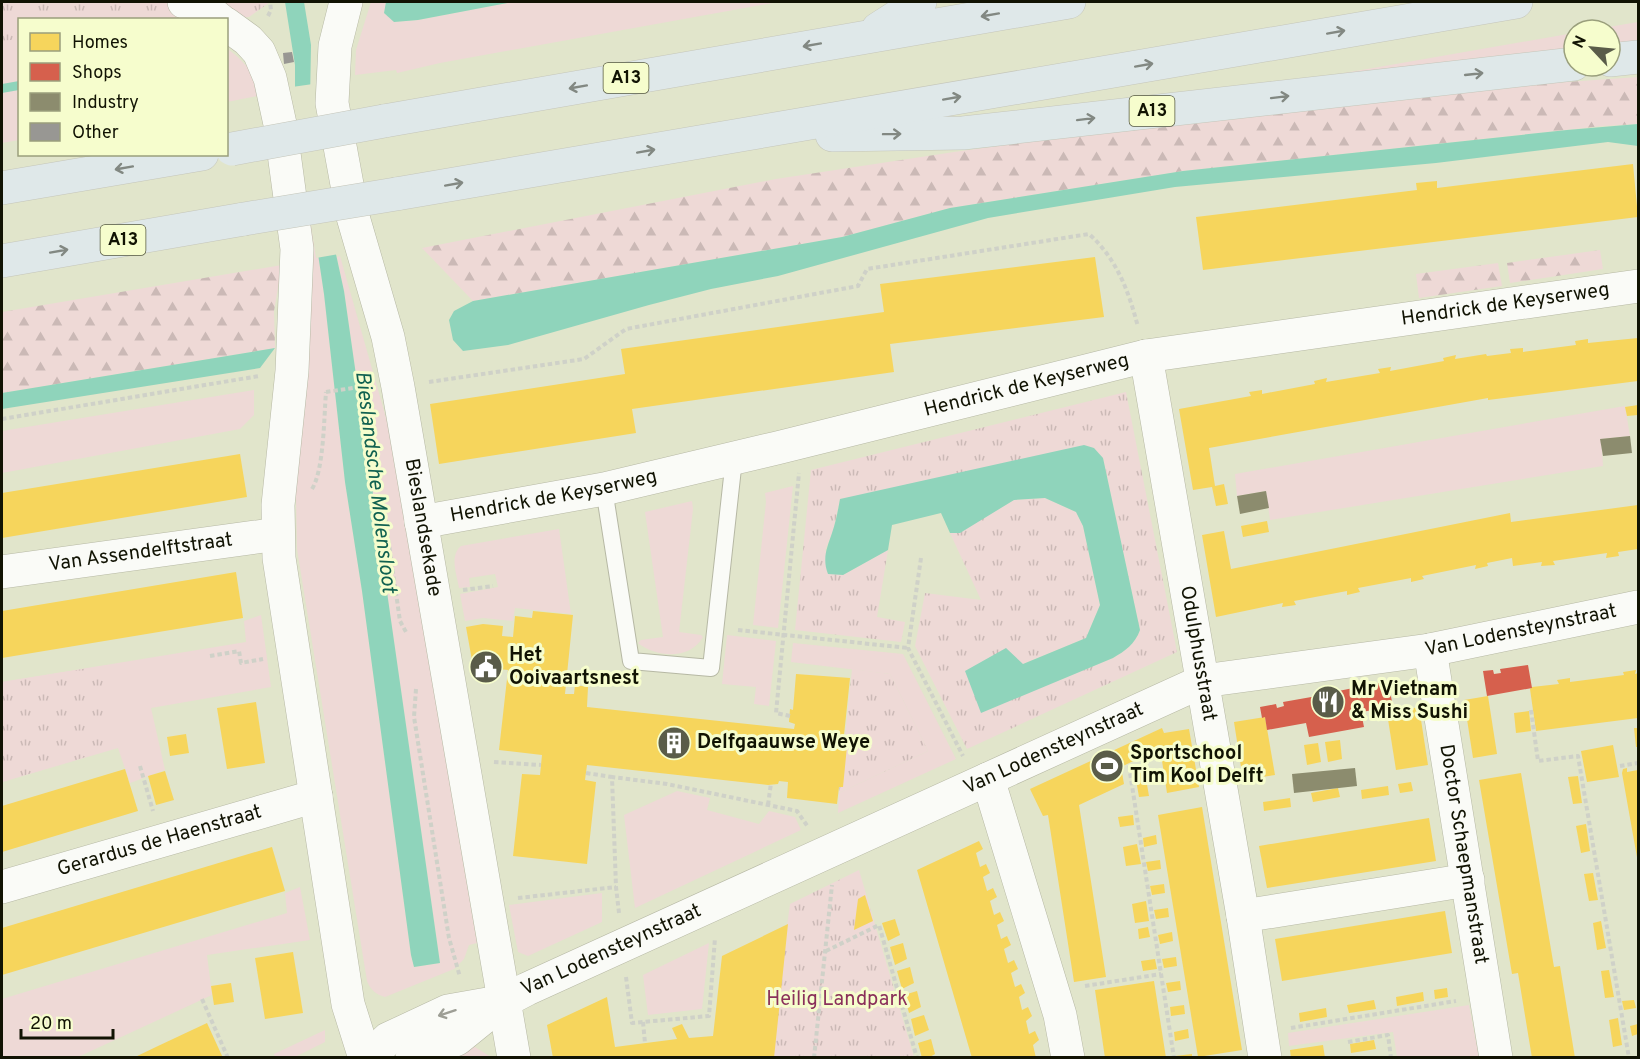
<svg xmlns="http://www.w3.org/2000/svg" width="1640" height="1059" font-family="Overpass,sans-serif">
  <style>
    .grass { fill: #eed9d6 }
    .forest { fill: url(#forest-firs) }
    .park { fill: url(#park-tufts) }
    .water { fill: #8fd4bb }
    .pier { fill: #e1e5cb }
    .homes { fill: #f6d55c }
    .shops { fill: #d6604d }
    .industry { fill: #8c8c6e }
    .building { fill: #989793 }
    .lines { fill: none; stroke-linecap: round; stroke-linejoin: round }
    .service-casing { stroke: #b6b8a4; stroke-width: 18 }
    .minor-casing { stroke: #b6b8a4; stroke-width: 34 }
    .motorway-casing { stroke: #c5c6ba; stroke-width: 34 }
    .path { stroke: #cfd1c8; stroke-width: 4; stroke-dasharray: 4.5 3; stroke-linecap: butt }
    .service { stroke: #fafbf7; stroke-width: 16 }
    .minor { stroke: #fafbf7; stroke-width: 33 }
    .motorway { stroke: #dfe8e9; stroke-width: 33 }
    .motorway-bridge-casing { stroke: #c5c6ba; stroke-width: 34; stroke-linecap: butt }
    .motorway-bridge { stroke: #dfe8e9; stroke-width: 33 }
    .oneway { stroke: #828882 }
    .oneway2 { stroke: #9d9e95 }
    .labels { text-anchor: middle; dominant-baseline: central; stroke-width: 6; stroke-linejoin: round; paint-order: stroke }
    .shield { fill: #f6fdcd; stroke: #565940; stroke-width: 1.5 }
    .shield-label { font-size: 18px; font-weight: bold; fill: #111303 }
    .street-label { font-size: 20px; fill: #111303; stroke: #f6fdcd }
    .poi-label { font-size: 20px; font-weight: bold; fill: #111303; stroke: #f6fdcd; text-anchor: start }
    .park-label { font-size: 20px; fill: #8a305a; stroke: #f6fdcd }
    .water-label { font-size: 21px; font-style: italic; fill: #106150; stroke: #f6fdcd }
  </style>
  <defs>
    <pattern id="forest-firs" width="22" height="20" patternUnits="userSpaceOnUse" patternTransform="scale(1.5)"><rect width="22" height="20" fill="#eed9d6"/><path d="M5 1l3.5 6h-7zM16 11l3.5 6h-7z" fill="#cbb9b6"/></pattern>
    <pattern id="park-tufts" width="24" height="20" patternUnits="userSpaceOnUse" patternTransform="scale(1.5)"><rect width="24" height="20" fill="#eed9d6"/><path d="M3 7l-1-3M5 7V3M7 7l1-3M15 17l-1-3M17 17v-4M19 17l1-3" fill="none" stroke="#cbb9b6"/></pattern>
  </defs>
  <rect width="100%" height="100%" fill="#e1e5cb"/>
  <g class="grass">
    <path d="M371 2H386L384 13 395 22 418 20 512 2H778L440 63 397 73 396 70 355 75 356 50Z"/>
    <path d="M1638 22V43L1610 46V30H1591Z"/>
    <path d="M1574 33V50L1310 79Z"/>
    <path d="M19 36V140L2 143V40Z"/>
    <path d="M226 48C240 57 261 79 263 95L227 102Z"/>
    <path d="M288 100H295L324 294 345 482 362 591 411 955 414 967 440 963 344 291 337 257 340 256 390 432 477 943 469 945 464 959 454 969 385 997C375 994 371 990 367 981L297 549Z"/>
    <path d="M254 390V415L240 429 2 473V431Z"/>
    <path d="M1625 406 1630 436 1601 439 1603 466 1270 520 1266 491 1237 496 1235 474Z"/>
    <path d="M793 486 778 628 753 625 766 502 765 493Z"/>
    <path d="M692 501 693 509 679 632 701 635 703 637C690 660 657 658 638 643L641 640 663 637 645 512Z"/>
    <path d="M559 529 571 614 515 608 513 621 483 618 465 621 460 594 498 587 495 574 469 578 470 587 459 588C457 575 449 556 461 546Z"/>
    <path d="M261 615 271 687 151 708 165 770 130 783 118 748 2 782V682L246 642 244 621Z"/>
    <path d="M727 635 776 641 769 706 754 704 756 687 722 684Z"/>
    <path d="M793 643 903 654 956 759 838 813 839 793 928 751 890 674 791 662Z"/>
    <path d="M677 791 710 798 707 810 759 824 769 811 795 817 801 830 635 908 624 815Z"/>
    <path d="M300 887 310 940 207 955 212 995 78 1057H2V999L287 913 285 893Z"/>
    <path d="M602 893V922L528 956 518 952 509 905Z"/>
    <path d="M709 943 702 1009 648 1015 643 975Z"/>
    <path d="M1469 1005 1479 1057H1397L1393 1032 1289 1046 1288 1033Z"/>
    <path d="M325 1030V1042L295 1057H275L274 1054Z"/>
    <path d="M475 1047 491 1057H444L459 1049Z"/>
  </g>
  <g class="forest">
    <path d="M1638 77V124L1602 126 1183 171 950 208 842 237 473 301 422 248 776 179 954 152 1356 97Z"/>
    <path d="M1600 250 1603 269 1510 283 1507 263Z"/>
    <path d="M1498 263 1502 286 1419 298 1416 274Z"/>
    <path d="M282 265 274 311 275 348 2 393V312Z"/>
  </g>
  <g class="park">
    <path d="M2 2H270L249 17 220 19 20 20 19 39 2 41Z"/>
    <path d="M1126 392 1177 652 967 749 915 646 925 593 981 600 950 533 960 532 1014 500 1045 498 1076 512 1083 526 1100 605 1086 638 1023 664 981 712 1113 658C1125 651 1135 644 1140 630L1103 458 840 499 833 532 825 550 843 575 888 550 877 617 905 622 901 642 795 630 811 470Z"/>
    <path d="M108 665 109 750 2 782V682Z"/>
    <path d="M852 669 890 674 928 751 839 793Z"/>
    <path d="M859 870 914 1057 770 1058 790 904Z"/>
  </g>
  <g class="water">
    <path d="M285 2H304L311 45 310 101 332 236 344 291 440 963 414 967 411 955 362 591 345 482 324 294 295 100V65Z"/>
    <path d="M386 2H512L418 20 394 22 384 13Z"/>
    <path d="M19 81V90L2 93V84Z"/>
    <path d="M1638 124V146L1608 142 1436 163 1175 187 988 218 778 276 711 289 649 305 508 345 463 351 453 340 449 320 454 311 473 301 842 237 950 208 1183 171 1567 130Z"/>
    <path d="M275 348 260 368 2 409V393Z"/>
    <path d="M1084 445 1094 448 1103 458 1140 630C1135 644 1125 651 1113 658L981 713 965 671 1006 648 1023 664 1086 638 1100 605 1083 526 1076 512 1045 498 1014 500 960 533H950L941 513 892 525 888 550 843 575 828 574C822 558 827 548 832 533 836 522 838 510 840 499Z"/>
  </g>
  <path class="pier" d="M313 84V101L339 254 316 258 292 101V87Z"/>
  <g class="homes">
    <path d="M1633 164 1638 217 1203 270 1196 217 1417 190 1416 183 1437 181V188Z"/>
    <path d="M1095 257 1104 317 890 344 894 372 632 409 636 433 439 464 430 404 625 374 621 349 884 312 880 284Z"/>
    <path d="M1638 338V381L1488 400V398L1209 448 1215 486 1224 484 1228 504 1216 506 1212 487 1193 490 1179 409 1251 396 1249 392 1262 390V394L1315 384 1314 381 1327 378 1326 382 1380 373 1378 369 1391 367 1390 371 1444 361 1443 358 1456 355 1455 359 1486 354 1487 356 1511 353 1510 349 1523 348V352L1576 345 1575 341 1588 339V343Z"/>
    <path d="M1638 405V415L1627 416 1625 407Z"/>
    <path d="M240 454 247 497 2 538V493Z"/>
    <path d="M1638 505V549L1618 552 1619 556 1606 558 1607 553 1553 561 1555 565 1541 566 1542 562 1513 566 1512 558 1487 563 1488 566 1475 569 1476 565 1422 576 1424 579 1411 582V578L1358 588 1360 592 1347 595V591L1294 601 1296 605 1282 607 1283 603 1216 617 1202 535 1224 531 1231 569 1510 513 1511 522Z"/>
    <path d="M1267 521 1269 532 1243 537 1241 526Z"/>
    <path d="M236 572 243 618 2 658V611Z"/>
    <path d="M533 611 573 615 565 694H574L575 685 588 687 587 707 794 729 795 724 789 722 790 709 793 710 796 674 850 678 844 735 848 736 843 787H839L837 804 787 798 788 782 779 781 778 784 768 785 587 765 585 780 596 782 587 864 513 856 522 774 540 775 542 755 499 750 508 670 499 669 498 676 475 677 466 627 483 624 503 626 502 636 513 637 515 616 532 618Z"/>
    <path d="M1636 670 1635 674 1638 673V718L1536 731 1530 689 1532 687 1559 684 1557 680 1570 678V682L1624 675 1623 672Z"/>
    <path d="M1488 696 1497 754 1473 758 1464 700Z"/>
    <path d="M256 702 265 763 227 769 217 708Z"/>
    <path d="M1419 707 1428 765 1396 770 1387 713Z"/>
    <path d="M1529 711 1531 731 1516 733 1514 713Z"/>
    <path d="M1265 717 1275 775 1243 780 1234 722Z"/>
    <path d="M1162 728 1164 733 1189 729 1199 787 1167 793 1160 748 1121 767 1124 784 1079 805 1106 977 1074 982 1048 815 1043 816 1030 789Z"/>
    <path d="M1634 728H1638V747H1636Z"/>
    <path d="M186 734 189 753 170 756 167 737Z"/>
    <path d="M1340 740 1342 759 1328 762 1325 742Z"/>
    <path d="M1318 743 1321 762 1307 765 1304 745Z"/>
    <path d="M1613 745 1619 777 1587 782 1581 751Z"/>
    <path d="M1144 767 1149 796 1139 797 1134 768Z"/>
    <path d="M1627 768V772L1638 770V863L1622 773 1623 769Z"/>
    <path d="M125 769 138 811 2 852V806Z"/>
    <path d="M165 771 174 800 156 805 148 776Z"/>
    <path d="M1521 773 1554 967 1560 966 1575 1058H1532L1518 973 1512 974 1479 780Z"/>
    <path d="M1578 776 1582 803 1573 804 1568 777Z"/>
    <path d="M1411 782 1413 791 1400 793 1398 784Z"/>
    <path d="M1388 786 1389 795 1362 799 1361 790Z"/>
    <path d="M1338 788 1340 797 1313 802 1311 793Z"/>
    <path d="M1290 798 1291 807 1264 811 1263 802Z"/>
    <path d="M1202 807 1242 1050 1198 1057 1158 815Z"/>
    <path d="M1133 815 1134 825 1120 827 1118 817Z"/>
    <path d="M1429 818 1436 861 1267 888 1259 846Z"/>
    <path d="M1586 824 1590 851 1581 853 1576 826Z"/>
    <path d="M1156 835 1157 844 1144 847 1143 838Z"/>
    <path d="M979 841 983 849 976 853 980 867 986 864 990 873 983 877 987 891 993 888 997 897 990 901 994 915 1000 912 1004 921 997 925 1001 939 1007 936 1011 945 1004 949 1008 963 1014 960 1018 969 1011 973 1015 987 1021 984 1025 993 1019 997 1022 1010 1028 1007 1032 1016 1026 1021 1029 1034 1035 1031 1039 1040 1033 1045 1036 1058H972L917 870Z"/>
    <path d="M1137 844 1141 864 1126 866 1123 847Z"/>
    <path d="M272 847 285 891 2 975V928Z"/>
    <path d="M1160 860 1161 869 1148 871 1146 862Z"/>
    <path d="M1593 873 1598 900 1589 901 1584 874Z"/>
    <path d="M1164 884 1165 893 1152 895 1150 886Z"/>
    <path d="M865 895 873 921 854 930 858 899Z"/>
    <path d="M1146 901 1149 921 1135 923 1132 904Z"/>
    <path d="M1168 908 1169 917 1156 919 1154 910Z"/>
    <path d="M1445 911 1452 953 1282 981 1275 939Z"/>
    <path d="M895 919 900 935 888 941 882 923Z"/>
    <path d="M1601 921 1606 948 1597 950 1593 923Z"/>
    <path d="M788 924 774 1058H553L547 1025 607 997 615 1047 677 1039 672 1028 682 1024 689 1038 713 1036 722 956Z"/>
    <path d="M1148 927 1150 937 1139 939 1138 929Z"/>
    <path d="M1172 932 1173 941 1160 944 1158 935Z"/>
    <path d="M903 943 907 959 895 965 890 947Z"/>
    <path d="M293 952 303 1013 265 1019 255 958Z"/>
    <path d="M1176 957 1177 966 1164 968 1162 959Z"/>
    <path d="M1155 959 1157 969 1143 971 1141 961Z"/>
    <path d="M910 967 914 983 902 989 897 971Z"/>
    <path d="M1609 970 1614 997 1605 998 1601 971Z"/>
    <path d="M1154 981 1166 1058H1105L1095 990Z"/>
    <path d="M1180 981 1181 990 1168 992 1166 983Z"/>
    <path d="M231 983 234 1002 214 1005 211 986Z"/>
    <path d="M1447 988 1448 997 1435 999 1434 990Z"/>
    <path d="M917 991 921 1007 909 1013 904 995Z"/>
    <path d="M1423 992 1424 1001 1397 1006 1396 997Z"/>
    <path d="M1374 1000 1376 1009 1349 1013 1347 1005Z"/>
    <path d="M1634 1000 1636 1008 1624 1010 1622 1001Z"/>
    <path d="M1184 1005 1185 1014 1171 1016 1170 1007Z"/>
    <path d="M1326 1008 1327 1017 1300 1022 1299 1013Z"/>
    <path d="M924 1015 929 1030 915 1036 911 1019Z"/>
    <path d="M1618 1018 1622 1045 1613 1047 1609 1020Z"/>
    <path d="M207 1023 223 1058H133L158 1046Z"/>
    <path d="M1638 1024V1034L1632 1036 1630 1026Z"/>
    <path d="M1188 1029 1189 1038 1175 1041 1174 1032Z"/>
    <path d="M931 1039 935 1054 928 1058H922L918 1043Z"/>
    <path d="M1374 1040 1376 1049 1351 1053 1350 1044Z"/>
    <path d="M1323 1045 1325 1058H1291L1290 1050Z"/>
    <path d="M1192 1054V1058H1176L1175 1056Z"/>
  </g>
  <g class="shops">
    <path d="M1528 665 1532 688 1487 696 1483 671 1493 670 1494 674 1501 673 1500 669Z"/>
    <path d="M1388 681 1394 712 1387 713 1386 708 1361 712 1364 727 1309 737 1306 723 1267 730 1265 717 1262 718 1260 707 1276 704 1277 708 1284 706 1283 702 1317 696 1318 699 1324 698V694L1358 687 1359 691 1365 690 1364 686Z"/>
  </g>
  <g class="industry">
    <path d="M1630 436 1632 453 1603 456 1600 439Z"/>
    <path d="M1266 491 1269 508 1240 514 1237 496Z"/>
    <path d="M1355 768 1357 786 1294 793 1292 774Z"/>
  </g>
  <path class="building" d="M292 52 294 62 284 64 283 53Z"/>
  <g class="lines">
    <defs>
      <path id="service" d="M604 489 631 661 711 668 734 459"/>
      <g id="minor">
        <path d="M184 2 209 11 220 20"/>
        <path id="s1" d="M346 2 335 46 332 103 353 217 388 337 398 387 514 1058"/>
        <path d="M226 24 248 40 259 52 270 78 280 124 297 249 292 371 278 505 279 558 348 1004 365 1058"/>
        <path id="s2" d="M1146 356 1243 916 1265 1058"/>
        <path id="s3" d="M421 522 604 489 777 448 1146 356 1638 286"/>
        <path id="s4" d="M2 572 278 534"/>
        <path id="s5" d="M1430 650 1496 1058"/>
        <path d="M988 779 1060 1015 1068 1058"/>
        <path id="s6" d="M2 887 316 796"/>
        <path d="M1243 916 1468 880"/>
        <path d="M368 1058 388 1039 448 1011 499 1002"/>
        <path id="s7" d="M412 1058 457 1039 504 1001 527 989 1203 681 1430 650 1638 607"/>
      </g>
      <g id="motorway">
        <path d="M878 29 920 2"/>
        <path d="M1610 60 1638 57"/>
        <path d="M384 121 1069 2"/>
        <path d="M832 135 963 133 1574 64"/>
        <path d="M2 188 202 154"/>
        <path d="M396 194 1516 2"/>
        <path d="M2 261 244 219"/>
      </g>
    </defs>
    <use href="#service" class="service-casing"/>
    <use href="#minor" class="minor-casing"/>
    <use href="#motorway" class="motorway-casing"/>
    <g class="path">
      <path d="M268 16 271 10 270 2"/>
      <path d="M429 382 584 359 626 329 858 286 867 269 1089 234C1117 259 1129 292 1138 327"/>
      <path d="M326 392 366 386"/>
      <path d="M2 419 259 376"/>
      <path d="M312 489C324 470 324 416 326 392"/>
      <path d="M384 510 400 621 406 632"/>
      <path d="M921 558 908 648 963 756"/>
      <path d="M463 590 493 586"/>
      <path d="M738 630 908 648"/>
      <path d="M210 656 239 651 241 663 263 659"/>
      <path d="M416 689 414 717 449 938 460 977"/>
      <path d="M1531 710 1538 761 1578 756 1629 1058"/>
      <path d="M790 716 776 713 799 473"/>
      <path d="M494 762 541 765"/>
      <path d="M140 766 153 811"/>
      <path d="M1129 766 1174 1058"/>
      <path d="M1620 766 1638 763"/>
      <path d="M586 773 612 777"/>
      <path d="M768 805 771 783"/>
      <path d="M518 898 616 887"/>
      <path d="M619 913 616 887 612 777 667 784 797 811 808 827"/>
      <path d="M826 951 879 925 917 1058"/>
      <path d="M626 977 632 1023 709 1016 715 938"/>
      <path d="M1085 986 1161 974"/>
      <path d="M202 999 228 1058"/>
      <path d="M643 1022 645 1043"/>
      <path d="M1291 1028 1456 1001"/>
      <path d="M1348 1042 1388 1035 1391 1058"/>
      <path d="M814 1058 832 885"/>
    </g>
    <use href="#service" class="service"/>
    <use href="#minor" class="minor"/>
    <use href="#motorway" class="motorway"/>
    <defs>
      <g id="motorway-bridge">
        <path d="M232 149 384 121"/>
        <path d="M244 219 396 194"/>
      </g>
    </defs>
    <use href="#motorway-bridge" class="motorway-bridge-casing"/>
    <use href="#motorway-bridge" class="motorway-bridge"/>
  </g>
  <defs><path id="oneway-shaft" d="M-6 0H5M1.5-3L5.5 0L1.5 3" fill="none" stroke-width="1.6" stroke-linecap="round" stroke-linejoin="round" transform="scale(1.5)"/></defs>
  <g class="oneway">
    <use href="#oneway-shaft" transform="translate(990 15) rotate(170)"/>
    <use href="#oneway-shaft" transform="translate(1336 32) rotate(-10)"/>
    <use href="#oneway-shaft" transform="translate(812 45) rotate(170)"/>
    <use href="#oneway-shaft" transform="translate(1144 65) rotate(-10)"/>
    <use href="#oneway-shaft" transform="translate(1474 74) rotate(-6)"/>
    <use href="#oneway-shaft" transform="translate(578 87) rotate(170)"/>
    <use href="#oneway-shaft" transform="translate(1280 97) rotate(-7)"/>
    <use href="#oneway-shaft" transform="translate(952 98) rotate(-10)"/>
    <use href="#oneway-shaft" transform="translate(1086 119) rotate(-7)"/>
    <use href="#oneway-shaft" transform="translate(892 134) rotate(-1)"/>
    <use href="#oneway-shaft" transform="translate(646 151) rotate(-10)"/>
    <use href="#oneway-shaft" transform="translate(124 168) rotate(170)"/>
    <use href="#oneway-shaft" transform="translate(454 184) rotate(-10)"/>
    <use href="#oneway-shaft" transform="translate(59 251) rotate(-10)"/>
  </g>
  <use class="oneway2" href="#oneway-shaft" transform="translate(447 1013) rotate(162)"/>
  <defs>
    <symbol id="civic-disc" viewBox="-11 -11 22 22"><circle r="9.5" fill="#5a5c49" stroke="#f6fdcd"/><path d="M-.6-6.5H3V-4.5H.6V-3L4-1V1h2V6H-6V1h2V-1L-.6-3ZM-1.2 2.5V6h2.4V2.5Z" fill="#fff"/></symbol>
    <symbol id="restaurant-disc" viewBox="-11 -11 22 22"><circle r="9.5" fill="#5a5c49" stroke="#f6fdcd"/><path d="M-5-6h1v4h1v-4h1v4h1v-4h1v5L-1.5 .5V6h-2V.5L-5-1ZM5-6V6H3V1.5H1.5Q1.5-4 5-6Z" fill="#fff"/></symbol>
    <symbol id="building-disc" viewBox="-11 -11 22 22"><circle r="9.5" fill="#5a5c49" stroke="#f6fdcd"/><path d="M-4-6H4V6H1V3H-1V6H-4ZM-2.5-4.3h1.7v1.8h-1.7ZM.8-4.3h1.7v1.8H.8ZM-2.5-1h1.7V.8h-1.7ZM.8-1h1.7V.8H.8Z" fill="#fff"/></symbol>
    <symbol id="stadium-disc" viewBox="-11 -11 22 22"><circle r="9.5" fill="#5a5c49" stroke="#f6fdcd"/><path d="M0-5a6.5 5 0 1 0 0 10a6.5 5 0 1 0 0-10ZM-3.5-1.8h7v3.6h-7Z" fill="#fff"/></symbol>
  </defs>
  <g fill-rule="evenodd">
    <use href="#civic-disc" x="467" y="648" width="38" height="38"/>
    <use href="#restaurant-disc" x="1309" y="683" width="38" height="38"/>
    <use href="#building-disc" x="655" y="724" width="38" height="38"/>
    <use href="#stadium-disc" x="1088" y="747" width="38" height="38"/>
  </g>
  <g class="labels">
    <g class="shield">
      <rect x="603.5" y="63" width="45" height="30" rx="4.5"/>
      <rect x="1129.5" y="96" width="45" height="30" rx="4.5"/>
      <rect x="100.5" y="225" width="45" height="30" rx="4.5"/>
    </g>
    <g class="shield-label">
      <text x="626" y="78">A13</text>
      <text x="1152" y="111">A13</text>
      <text x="123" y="240">A13</text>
    </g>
    <g class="street-label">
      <text stroke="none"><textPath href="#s3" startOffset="1107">Hendrick de Keyserweg</textPath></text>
      <text stroke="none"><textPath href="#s3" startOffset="621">Hendrick de Keyserweg</textPath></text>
      <text stroke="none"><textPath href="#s3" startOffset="135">Hendrick de Keyserweg</textPath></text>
      <text stroke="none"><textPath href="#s1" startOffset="537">Bieslandsekade</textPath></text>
      <text stroke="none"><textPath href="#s4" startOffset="140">Van Assendelftstraat</textPath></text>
      <text stroke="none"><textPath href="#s7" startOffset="1200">Van Lodensteynstraat</textPath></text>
      <text stroke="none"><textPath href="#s2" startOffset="302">Odulphusstraat</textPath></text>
      <text stroke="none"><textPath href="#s7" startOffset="714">Van Lodensteynstraat</textPath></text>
      <text stroke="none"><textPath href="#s6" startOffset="164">Gerardus de Haenstraat</textPath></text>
      <text stroke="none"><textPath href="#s5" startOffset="207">Doctor Schaepmanstraat</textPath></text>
      <text stroke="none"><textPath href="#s7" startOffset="228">Van Lodensteynstraat</textPath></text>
    </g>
    <g class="poi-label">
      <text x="509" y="656">Het<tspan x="509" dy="23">Ooivaartsnest</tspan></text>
      <text x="1351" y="690">Mr Vietnam<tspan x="1351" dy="23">&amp; Miss Sushi</tspan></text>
      <text x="697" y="743">Delfgaauwse Weye</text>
      <text x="1130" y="754">Sportschool<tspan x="1130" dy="23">Tim Kool Delft</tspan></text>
    </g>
    <g class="park-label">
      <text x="837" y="1000">Heilig Landpark</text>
    </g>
    <g class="water-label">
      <text transform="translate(375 482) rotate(83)">Bieslandsche Molensloot</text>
    </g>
  </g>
  <rect width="1640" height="1059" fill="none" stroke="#111303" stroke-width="6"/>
  <rect x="18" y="18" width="210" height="138" fill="#f6fdcd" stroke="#9a9f7c" stroke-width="1.5"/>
  <rect x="30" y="33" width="30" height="18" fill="#f6d55c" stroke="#9a9f7c" stroke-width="1.5"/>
  <text x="72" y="48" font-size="18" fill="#111303">Homes</text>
  <rect x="30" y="63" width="30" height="18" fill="#d6604d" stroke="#9a9f7c" stroke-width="1.5"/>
  <text x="72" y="78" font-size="18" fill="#111303">Shops</text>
  <rect x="30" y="93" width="30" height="18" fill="#8c8c6e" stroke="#9a9f7c" stroke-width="1.5"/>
  <text x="72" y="108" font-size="18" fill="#111303">Industry</text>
  <rect x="30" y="123" width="30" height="18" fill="#989793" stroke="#9a9f7c" stroke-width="1.5"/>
  <text x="72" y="138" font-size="18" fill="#111303">Other</text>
  <g transform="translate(1592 48) rotate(296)"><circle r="28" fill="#f6fdcd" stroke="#9a9f7c" stroke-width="1.5"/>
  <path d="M0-4.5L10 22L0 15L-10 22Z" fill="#5a5c49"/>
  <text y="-9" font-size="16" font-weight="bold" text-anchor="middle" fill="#111303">N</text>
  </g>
  <path d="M21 1029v9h92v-9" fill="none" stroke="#111303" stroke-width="3"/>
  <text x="30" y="1029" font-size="18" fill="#111303" stroke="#f6fdcd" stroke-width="4.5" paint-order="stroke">20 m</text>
</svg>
